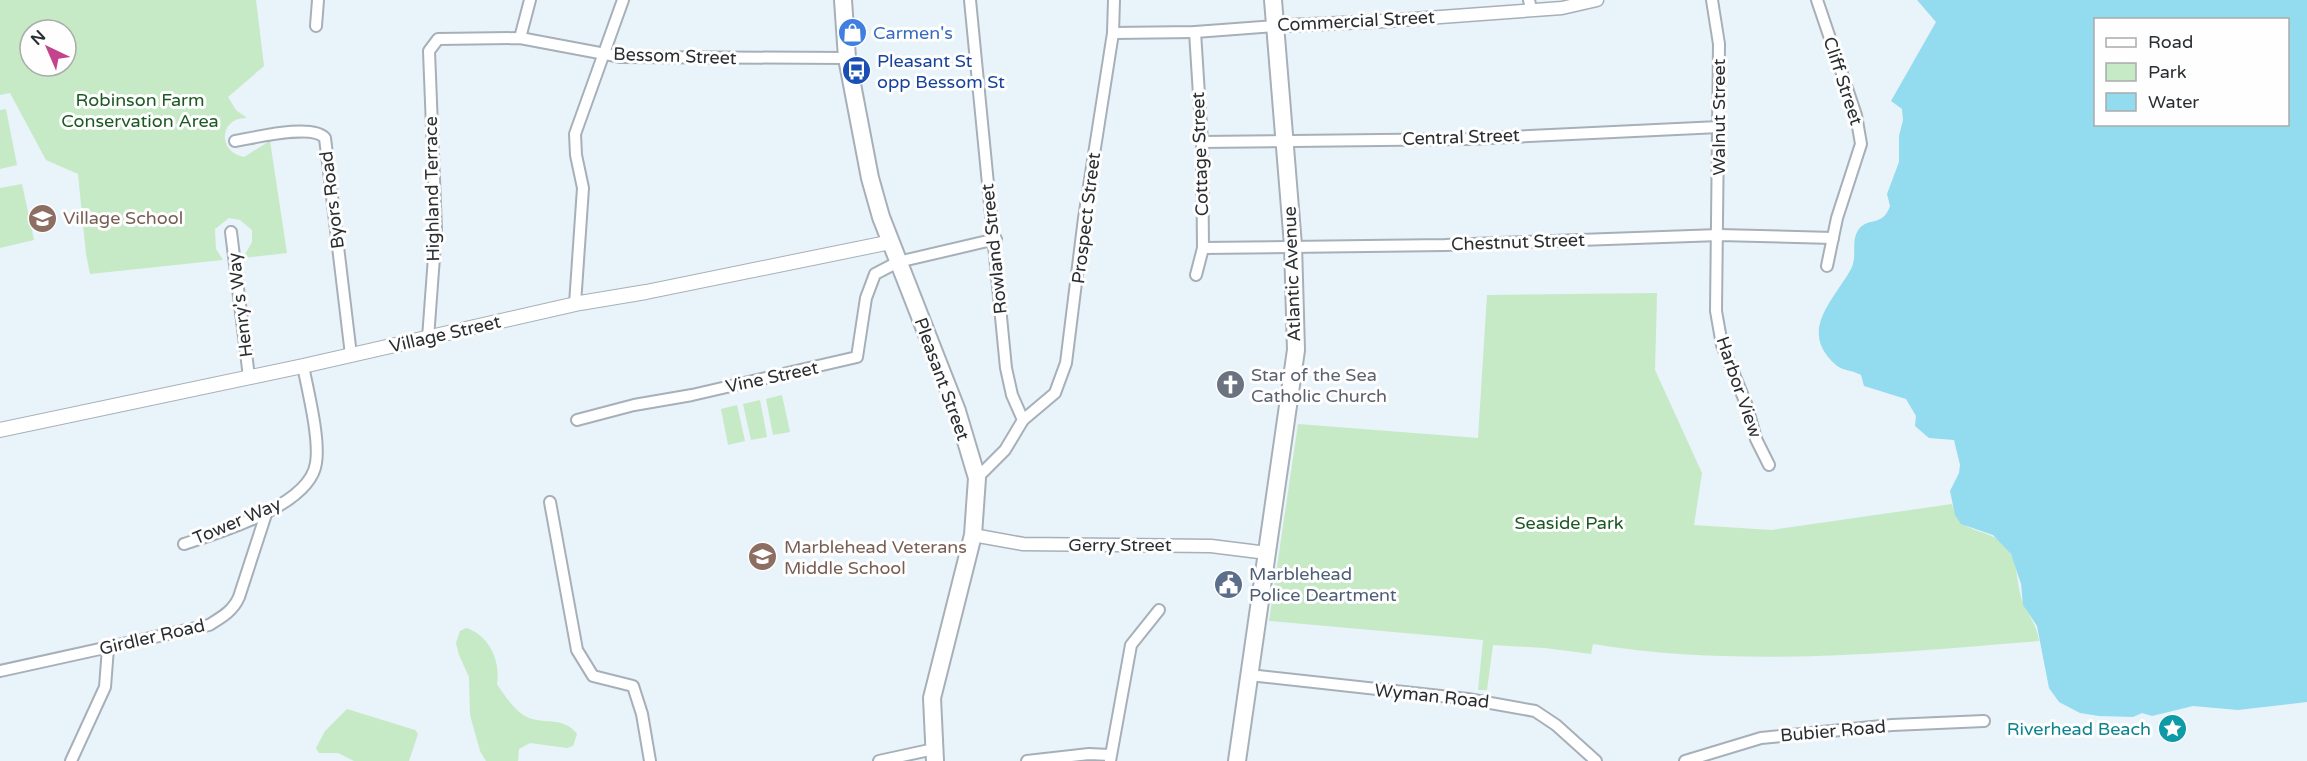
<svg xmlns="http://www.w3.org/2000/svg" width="2307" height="761" font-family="'Varela Round',sans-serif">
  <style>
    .green { fill: #c6e9c6; fill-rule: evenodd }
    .water { fill: #93dbee; fill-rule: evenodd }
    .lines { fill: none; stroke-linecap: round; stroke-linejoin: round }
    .minor-casing { stroke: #a7b0b8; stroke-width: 14 }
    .tertiary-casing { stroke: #a7b0b8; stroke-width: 15 }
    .secondary-casing { stroke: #a7b0b8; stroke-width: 16 }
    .primary-casing { stroke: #a7b0b8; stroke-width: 20 }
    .minor { stroke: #fff; stroke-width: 10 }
    .tertiary { stroke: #fff; stroke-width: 12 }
    .secondary { stroke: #fff; stroke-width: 14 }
    .primary { stroke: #fff; stroke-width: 16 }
    .labels { text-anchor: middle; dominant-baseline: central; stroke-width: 6; stroke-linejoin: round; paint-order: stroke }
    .street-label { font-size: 18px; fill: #2a2e31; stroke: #fefefe }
    .shop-label { font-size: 18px; fill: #366cbe; stroke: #fefefe; text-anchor: start }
    .transit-label { font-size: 18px; fill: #164399; stroke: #fefefe; text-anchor: start }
    .park-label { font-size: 18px; fill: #1c5922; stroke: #fefefe }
    .education-label { font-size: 18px; fill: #785e54; stroke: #fefefe; text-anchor: start }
    .worship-label { font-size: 18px; fill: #5b616d; stroke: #fefefe; text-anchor: start }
    .service-label { font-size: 18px; fill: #4e5e75; stroke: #fefefe; text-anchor: start }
    .culture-label { font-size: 18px; fill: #0d838f; stroke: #fefefe; text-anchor: end }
  </style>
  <rect width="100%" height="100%" fill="#e9f3fa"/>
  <g class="green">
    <path d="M0 0H256L264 66 228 97 236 110 247 118C219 117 217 152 244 157L270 141 287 253 243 258 252 242V230L240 220 229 218 215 229 216 249 223 260 90 274 86 254 78 174 46 160 10 93 0 95ZM30 30H66V66H30Z"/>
    <path d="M6 109 17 165 0 169V110Z"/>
    <path d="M22 184 34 240 0 248V188Z"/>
    <path d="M1657 293 1655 370 1702 473 1694 525 1771 530 1952 504C1960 538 1988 525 2006 547 2019 563 2016 582 2022 600 2028 616 2037 624 2039 641 1891 653 1740 668 1593 644L1591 654 1545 648 1493 645 1487 690H1478L1483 640 1269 621 1298 424 1478 438 1487 295Z"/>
    <path d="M782 395 790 432 773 435 766 399Z"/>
    <path d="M760 400 767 437 751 440 743 404Z"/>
    <path d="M737 405 745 441 728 445 721 409Z"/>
    <path d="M466 628C489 635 501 661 497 684 504 695 517 714 529 718 546 724 565 717 577 734L573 746 567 748 530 743 519 749 518 761H486L480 751 470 715 469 677 459 655 456 643 460 631Z"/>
    <path d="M347 709 415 730 418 734 409 761H354L338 753H319L316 748 325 731Z"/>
  </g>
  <path class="water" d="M1917 0H2307V702L2238 710 2193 706 2152 716 2142 713 2133 717 2099 716 2080 713 2059 702 2049 688 2037 626 2023 605 2021 584 2011 554 1993 535 1961 524 1955 515 1950 491 1959 473 1960 465 1954 440 1929 438 1915 426 1916 416 1906 399 1864 386 1861 375C1853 370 1843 371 1836 365 1797 331 1834 300 1851 269 1858 256 1850 241 1859 229 1868 217 1883 227 1890 206L1887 194 1899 162V136L1903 120 1902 109 1891 101 1936 22ZM2096 20H2288V124H2096Z"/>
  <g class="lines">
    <defs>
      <g id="minor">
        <path d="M970 0 1006 368 1012 395 1023 420 1005 450 977 478"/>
        <path d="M1529 0 1531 9"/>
        <path d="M1712 0 1719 44 1716 311 1722 345 1747 406 1756 439 1769 465"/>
        <path d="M1817 0 1856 115 1861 144 1837 218 1827 266"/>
        <path d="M316 26 318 0"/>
        <path d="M1195 32 1202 142 1203 248 1196 275"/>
        <path d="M1113 33 1195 32 1276 26"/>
        <path d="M520 38 530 0"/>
        <path d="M235 141C254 138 312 123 325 138L351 355"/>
        <path d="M1202 142 1469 139 1719 127"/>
        <path d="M231 232 249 377"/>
        <path d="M1203 248 1445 245 1719 235 1833 238"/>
        <path d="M575 304 583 188 576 155 575 134 623 0"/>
        <path d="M428 338 436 230 429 51 438 39 520 38 621 57 847 58"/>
        <path d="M577 420 634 405 692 395 857 357 866 298 875 274 898 262 996 239"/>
        <path d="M1023 420 1055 393 1066 363 1084 218 1113 33 1114 0"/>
        <path d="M550 502 577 650 593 676 633 686 642 714 650 761"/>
        <path d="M184 544C220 532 310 506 316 463 320 439 308 391 303 366"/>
        <path d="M0 671 209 625C222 617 233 611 239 597L267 511"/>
        <path d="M1249 675 1468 699 1535 711 1556 725 1596 761"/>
        <path d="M71 761 105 687 108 648"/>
        <path d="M879 761 934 749"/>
        <path d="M1027 761 1089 754 1110 755"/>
        <path d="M1110 761 1131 645 1159 610"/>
        <path d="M1685 761 1761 738 1892 725 1984 721"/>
      </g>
      <g id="tertiary">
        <path d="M1276 26 1386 21 1562 8 1597 0"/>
        <path d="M973 535 1023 544 1211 546 1267 553"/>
      </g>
      <path id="secondary" d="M0 430 303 366 580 303 646 292 891 242"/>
      <g id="primary">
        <path d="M843 0 847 58 870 178 881 217 957 411 977 478 973 535 932 698 935 761"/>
        <path d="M1237 761 1296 350 1293 245 1273 0"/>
      </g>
    </defs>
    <use href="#minor" class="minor-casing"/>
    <use href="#tertiary" class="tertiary-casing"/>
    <use href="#secondary" class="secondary-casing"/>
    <use href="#primary" class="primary-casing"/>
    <use href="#minor" class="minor"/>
    <use href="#tertiary" class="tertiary"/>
    <use href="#secondary" class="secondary"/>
    <use href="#primary" class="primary"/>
  </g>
  <defs>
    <symbol id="shop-disc" viewBox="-11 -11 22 22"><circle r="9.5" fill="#3f7fe0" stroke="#fefefe"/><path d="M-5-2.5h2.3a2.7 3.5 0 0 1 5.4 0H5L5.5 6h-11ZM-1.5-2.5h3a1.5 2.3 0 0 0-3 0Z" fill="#fff"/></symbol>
    <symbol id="bus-disc" viewBox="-11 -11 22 22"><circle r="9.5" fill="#1a4fb4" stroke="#fefefe"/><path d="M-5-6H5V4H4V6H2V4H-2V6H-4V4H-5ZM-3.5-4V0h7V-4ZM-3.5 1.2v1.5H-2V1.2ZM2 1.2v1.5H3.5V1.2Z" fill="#fff"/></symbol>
    <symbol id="school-disc" viewBox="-11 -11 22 22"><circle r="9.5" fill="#8d6e63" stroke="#fefefe"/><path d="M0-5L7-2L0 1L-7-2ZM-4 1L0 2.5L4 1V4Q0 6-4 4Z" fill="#fff"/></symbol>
    <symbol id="church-disc" viewBox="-11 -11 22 22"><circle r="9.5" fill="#6b7280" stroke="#fefefe"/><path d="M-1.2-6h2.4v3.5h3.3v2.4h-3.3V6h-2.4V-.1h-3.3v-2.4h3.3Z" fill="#fff"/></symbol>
    <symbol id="civic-disc" viewBox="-11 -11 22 22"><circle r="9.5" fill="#5c6f8a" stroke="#fefefe"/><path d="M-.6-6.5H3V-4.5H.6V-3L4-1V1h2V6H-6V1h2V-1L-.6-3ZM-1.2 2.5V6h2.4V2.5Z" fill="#fff"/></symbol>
    <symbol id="sight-disc" viewBox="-11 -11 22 22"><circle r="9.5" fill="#0f9aa8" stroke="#fefefe"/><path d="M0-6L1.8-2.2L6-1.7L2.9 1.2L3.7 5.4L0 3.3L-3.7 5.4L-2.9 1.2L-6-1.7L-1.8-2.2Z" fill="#fff"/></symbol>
  </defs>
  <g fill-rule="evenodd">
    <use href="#shop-disc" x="836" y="16" width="33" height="33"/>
    <use href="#bus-disc" x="840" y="54" width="33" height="33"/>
    <use href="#school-disc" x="26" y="202" width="33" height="33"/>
    <use href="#church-disc" x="1214" y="368" width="33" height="33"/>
    <use href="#school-disc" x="746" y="540" width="33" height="33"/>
    <use href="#civic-disc" x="1212" y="568" width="33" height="33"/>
    <use href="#sight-disc" x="2156" y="712" width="33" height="33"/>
  </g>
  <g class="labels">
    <g class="street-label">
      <text transform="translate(1356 21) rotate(-3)">Commercial Street</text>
      <text transform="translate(675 56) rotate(2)">Bessom Street</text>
      <text transform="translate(1843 81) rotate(72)">Cliff Street</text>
      <text transform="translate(1719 117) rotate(-90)">Walnut Street</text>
      <text transform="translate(1461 137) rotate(-2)">Central Street</text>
      <text transform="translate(1200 154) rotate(-92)">Cottage Street</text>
      <text transform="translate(432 189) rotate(-91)">Highland Terrace</text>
      <text transform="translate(332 200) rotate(-97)">Byors Road</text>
      <text transform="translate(1086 218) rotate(-83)">Prospect Street</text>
      <text transform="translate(1518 242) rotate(-2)">Chestnut Street</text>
      <text transform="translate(994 249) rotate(-96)">Rowland Street</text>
      <text transform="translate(1292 274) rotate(-92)">Atlantic Avenue</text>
      <text transform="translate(240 305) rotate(-97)">Henry's Way</text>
      <text transform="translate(445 334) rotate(-13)">Village Street</text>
      <text transform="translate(772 377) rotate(-12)">Vine Street</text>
      <text transform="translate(942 379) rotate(70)">Pleasant Street</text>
      <text transform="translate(1739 387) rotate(71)">Harbor View</text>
      <text transform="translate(237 521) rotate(-23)">Tower Way</text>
      <text x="1120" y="545">Gerry Street</text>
      <text transform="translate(152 637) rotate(-13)">Girdler Road</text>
      <text transform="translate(1432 696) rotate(6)">Wyman Road</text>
      <text transform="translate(1833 731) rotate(-5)">Bubier Road</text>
    </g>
    <g class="shop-label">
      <text x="873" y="33">Carmen's</text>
    </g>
    <g class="transit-label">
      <text x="877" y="61">Pleasant St<tspan x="877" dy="21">opp Bessom St</tspan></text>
    </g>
    <g class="park-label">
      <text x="140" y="100">Robinson Farm<tspan x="140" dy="21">Conservation Area</tspan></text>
      <text x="1569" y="523">Seaside Park</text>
    </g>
    <g class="education-label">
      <text x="63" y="218">Village School</text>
      <text x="784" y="547">Marblehead Veterans<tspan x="784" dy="21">Middle School</tspan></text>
    </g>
    <g class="worship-label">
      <text x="1251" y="375">Star of the Sea<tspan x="1251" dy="21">Catholic Church</tspan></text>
    </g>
    <g class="service-label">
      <text x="1249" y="574">Marblehead<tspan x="1249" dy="21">Police Deartment</tspan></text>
    </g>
    <g class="culture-label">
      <text x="2151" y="729">Riverhead Beach</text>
    </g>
  </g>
  <rect x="2094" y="18" width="195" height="108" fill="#fefefe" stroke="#a9abac" stroke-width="1.5"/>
  <rect x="2106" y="38" width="30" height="9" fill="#ffffff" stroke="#a9abac" stroke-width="1.5"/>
  <text x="2148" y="48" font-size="18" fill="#2a2e31">Road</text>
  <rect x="2106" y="63" width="30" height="18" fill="#c6e9c6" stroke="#a9abac" stroke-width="1.5"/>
  <text x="2148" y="78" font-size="18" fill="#2a2e31">Park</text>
  <rect x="2106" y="93" width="30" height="18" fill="#93dbee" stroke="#a9abac" stroke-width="1.5"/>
  <text x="2148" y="108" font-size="18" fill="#2a2e31">Water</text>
  <g transform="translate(48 48) rotate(316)"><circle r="28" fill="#fefefe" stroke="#a9abac" stroke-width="1.5"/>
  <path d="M0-4.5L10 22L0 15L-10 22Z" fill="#c3438d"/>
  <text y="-9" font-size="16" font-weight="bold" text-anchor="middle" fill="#2a2e31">N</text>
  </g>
</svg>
